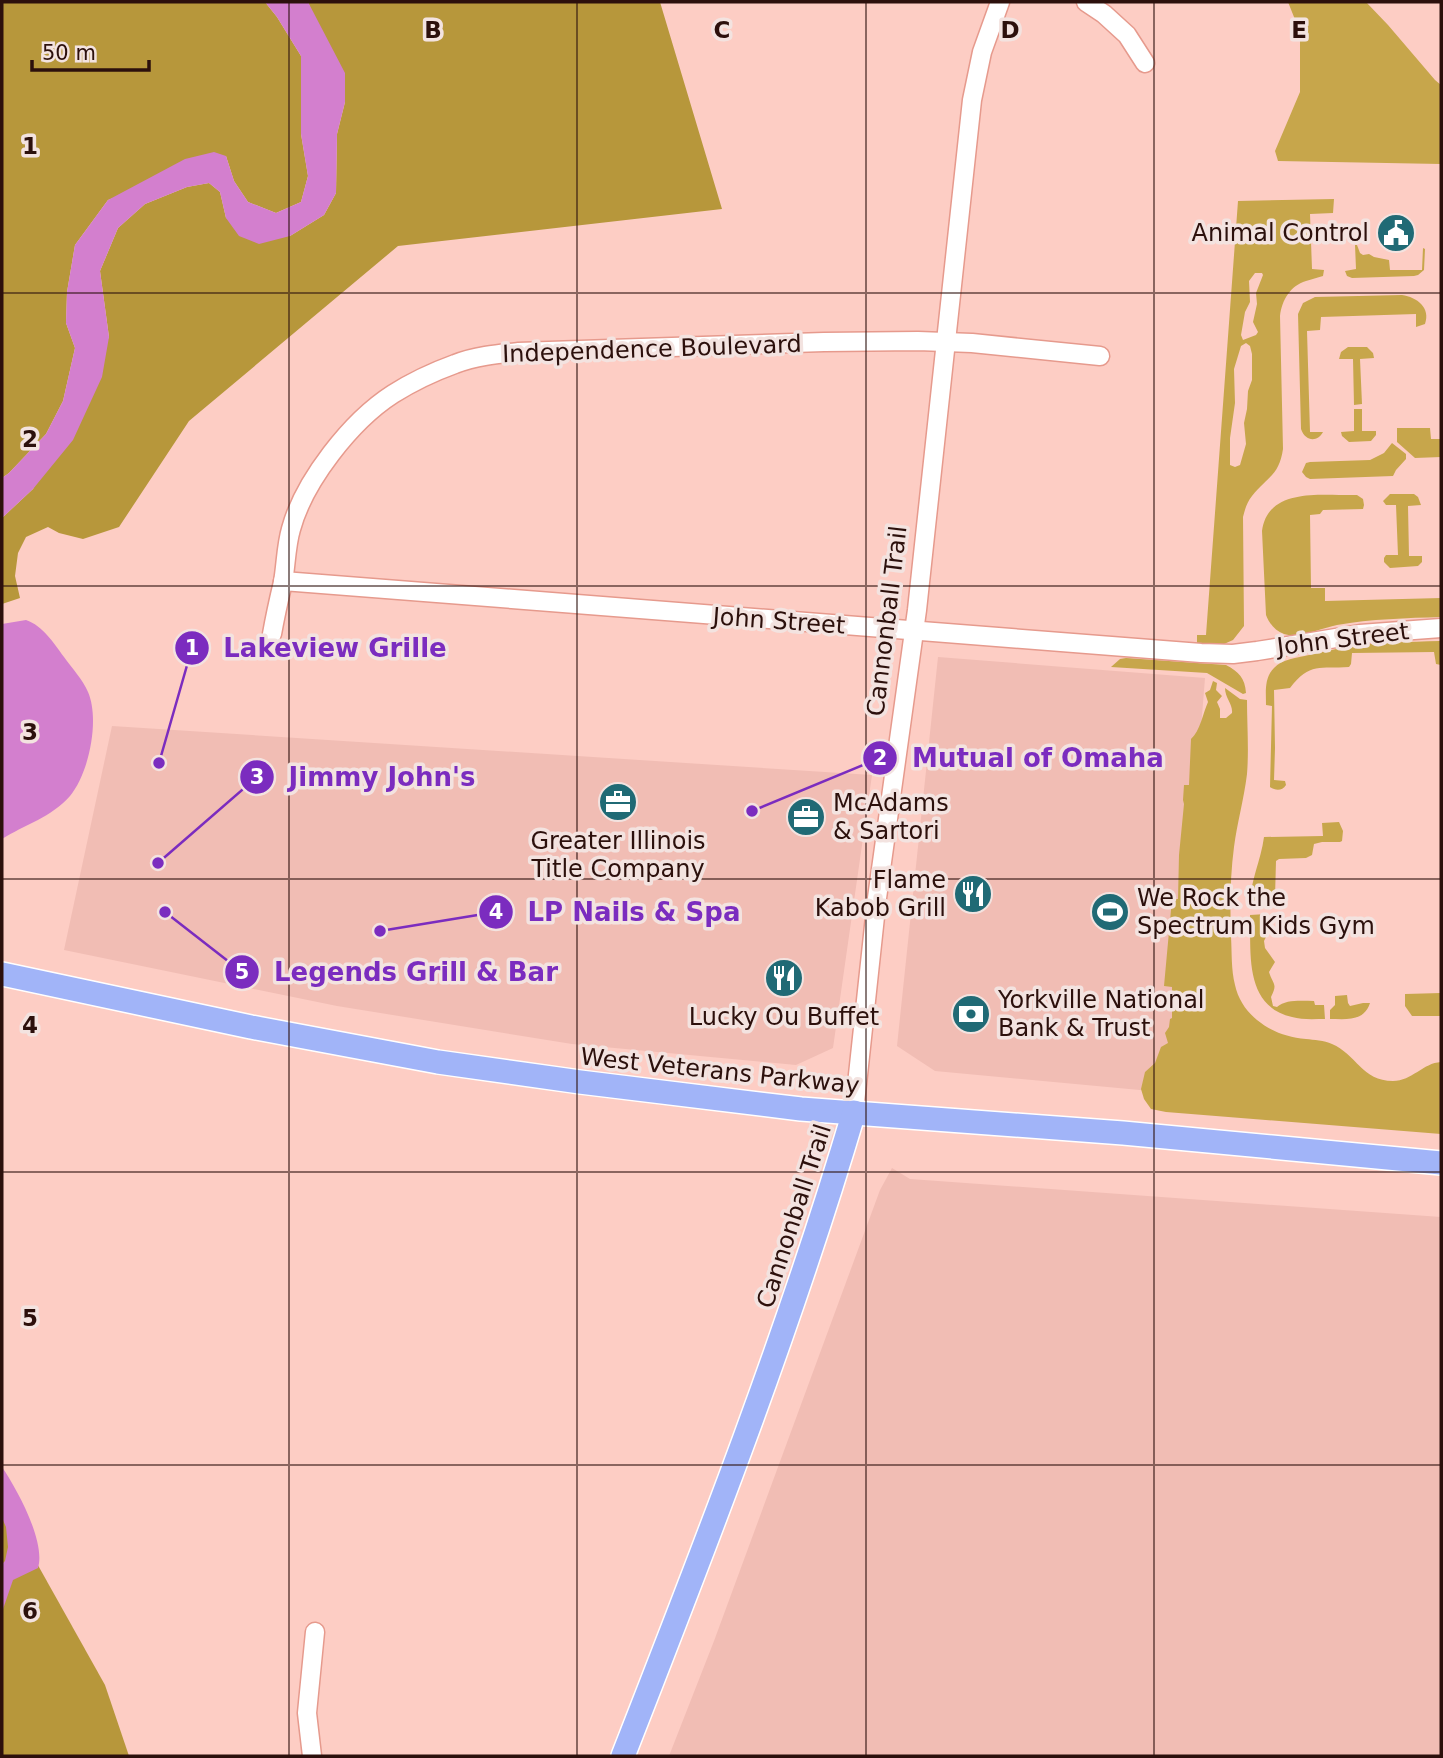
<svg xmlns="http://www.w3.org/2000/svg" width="1443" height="1758" font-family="'DejaVu Sans',sans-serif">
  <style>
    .built { fill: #f1bdb4 }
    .green { fill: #c7a64b; fill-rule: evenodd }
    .forest { fill: #b7973b }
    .water { fill: #d37fce }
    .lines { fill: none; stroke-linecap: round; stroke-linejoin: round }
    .minor-casing { stroke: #e69a8d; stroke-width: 21 }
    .major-casing { stroke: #fff; stroke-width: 26 }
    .minor { stroke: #fff; stroke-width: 18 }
    .major { stroke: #a1b4f8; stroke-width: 23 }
    .grid { fill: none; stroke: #2c100c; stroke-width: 2; stroke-opacity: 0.55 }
    .labels { text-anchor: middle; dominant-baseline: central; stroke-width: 7; stroke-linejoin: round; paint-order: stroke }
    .poi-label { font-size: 24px; fill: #2c100c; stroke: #f3e3e0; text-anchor: start }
    .street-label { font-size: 24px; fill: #2c100c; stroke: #f3e3e0 }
    .grid-label { font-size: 23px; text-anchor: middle; font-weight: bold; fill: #2c100c; stroke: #f3e3e0; stroke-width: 7; stroke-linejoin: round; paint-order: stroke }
    .leader { fill: none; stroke: #7b2cbf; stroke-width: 2.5 }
    .callout-dot { fill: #7b2cbf; stroke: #f3e3e0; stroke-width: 2.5 }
    .mark-label { font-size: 21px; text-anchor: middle; font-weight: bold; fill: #fff }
    .callout-label { font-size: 26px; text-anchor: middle; font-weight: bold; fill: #7b2cbf; stroke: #f3e3e0; stroke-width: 7; stroke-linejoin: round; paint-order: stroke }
  </style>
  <rect width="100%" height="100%" fill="#fdcdc4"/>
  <g class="built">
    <path d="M938 657 1205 678 1172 1093 935 1071 897 1046Z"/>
    <path d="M112 726 872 775 833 1048 796 1065 572 1044 337 1006 64 950Z"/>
    <path d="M892 1168 910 1179 1441 1217V1756H669L714 1641 880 1190Z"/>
  </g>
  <g class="green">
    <path d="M1288 2H1366L1388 25 1435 80 1441 85V164L1278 161 1275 151 1300 92V32Z"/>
    <path d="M1334 199 1333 213 1310 214 1312 269 1324 270 1323 276C1317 278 1312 279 1306 281 1290 286 1282 300 1280 316L1283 449C1279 476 1267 477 1252 496 1247 502 1245 509 1243 517L1244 626 1233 640 1224 644H1197V635H1206L1238 201ZM1255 273H1262L1263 275 1256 293 1257 304 1253 322 1258 332 1256 335 1243 340 1241 335 1245 312 1250 302 1249 281ZM1246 343 1250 346 1252 354V380L1248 391 1247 409 1244 423 1246 444 1240 465 1235 467 1230 465V438L1235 403 1234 369 1241 346Z"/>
    <path d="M1355 245H1357L1360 253 1363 255 1369 254 1374 257 1389 260 1390 270H1422L1423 248 1425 249 1424 270 1418 275 1414 276 1352 278 1347 276 1345 271 1356 269Z"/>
    <path d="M1402 295C1417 297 1431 308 1425 324L1416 327V314L1321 317 1320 330 1307 331 1310 432H1323C1317 443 1305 441 1301 429L1298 314 1303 303 1315 297Z"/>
    <path d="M1348 347H1367L1373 353 1374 358 1360 359 1362 404 1354 405 1353 359H1339L1341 352Z"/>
    <path d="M1354 409H1362V431H1376V435L1371 441 1349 442 1342 436 1341 432 1354 431Z"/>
    <path d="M1397 428H1430L1431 439H1441V457L1415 458 1397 442Z"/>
    <path d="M1392 443 1406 454V459L1396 470 1393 476 1310 479 1306 477 1302 472 1306 463 1310 462 1370 460 1384 453Z"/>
    <path d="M1390 494H1414L1418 497 1421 505 1408 506 1409 556H1422V562L1418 566 1390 568 1384 562V558L1386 555H1398L1396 505H1386L1383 501Z"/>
    <path d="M1357 495 1363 499 1364 505 1363 509 1323 510 1320 514 1310 515 1311 588H1325V601L1441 598V617C1407 618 1371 619 1337 625 1321 628 1300 639 1284 634 1275 631 1269 623 1266 615L1262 531C1268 486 1324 496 1357 495Z"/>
    <path d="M1440 641 1441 665 1436 664 1434 652 1352 653 1351 664 1349 667C1320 669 1310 662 1290 688L1274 690 1275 748 1274 780 1285 781 1286 785C1282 791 1276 791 1270 787L1272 706 1266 705C1266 692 1264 678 1274 668 1282 659 1297 658 1309 655 1322 652 1334 649 1347 647 1377 642 1409 642 1440 641Z"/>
    <path d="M1126 658 1226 665C1239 672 1245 678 1246 693L1243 694 1207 673 1111 667 1120 659Z"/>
    <path d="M1213 681 1217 683 1216 690 1222 696 1217 702 1220 709V718H1226L1232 713C1233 704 1225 698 1225 688L1240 699 1247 700C1247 724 1249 749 1247 774 1244 799 1237 823 1234 847 1230 877 1230 907 1231 937 1232 953 1231 969 1235 985 1238 999 1246 1011 1257 1020 1272 1032 1287 1037 1306 1039 1314 1040 1324 1040 1332 1044 1356 1054 1362 1081 1393 1081 1412 1081 1423 1063 1441 1062V1089L1440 1092 1441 1095V1134L1166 1112 1151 1109 1144 1099 1141 1089 1145 1072 1155 1063 1161 1047 1168 1043 1165 1033 1169 1027 1170 1019 1172 1018V1008L1163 1006V998H1172V987L1164 986 1172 899H1178L1179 855 1184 804 1183 800 1184 785H1189L1191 739C1200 731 1203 713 1208 702L1205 693 1210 690Z"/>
    <path d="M1339 822 1343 831 1342 841 1340 842H1322L1314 844 1312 855 1306 858 1279 859 1276 861 1275 897 1269 901 1268 907 1250 908C1249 883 1261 861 1264 837L1323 836 1322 823Z"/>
    <path d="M1266 914V937L1264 941 1265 948 1275 962 1269 972C1273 985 1278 983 1271 997L1273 1006 1277 1007C1286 999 1302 1001 1314 1001L1315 1005H1324L1325 1019C1314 1019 1302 1020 1292 1017 1244 1006 1251 953 1250 915Z"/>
    <path d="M1441 993V1016H1412L1405 1006V994Z"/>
    <path d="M1347 995 1348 1003 1350 1006 1363 1003H1370C1364 1022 1346 1019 1330 1019V1010L1335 1005V996Z"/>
  </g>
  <g class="forest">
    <path d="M2 2H265L277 17 301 56V134L308 176 301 202 276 213 248 202 234 181 226 156 108 200 75 245 67 292 66 323 75 348 63 401 46 434 9 473 2 478Z"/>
    <path d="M308 2H660L722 209 398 246 189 421 119 527 83 539 59 533 48 527 26 537 18 553 15 576 20 598 2 604V518L33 489 109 337 100 271 118 228 145 204 187 187 209 183 220 192 226 218 290 236 324 215 336 193 337 134 345 102Z"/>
    <path d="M2 1501 105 1685 129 1756H2Z"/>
  </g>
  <g class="water">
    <path d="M265 2H308L345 73V102L337 134 336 193 324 215 290 236 259 244 239 236 226 218 220 192 209 183 187 187 145 204 118 228 100 271 109 337 102 377 73 440 33 489 2 518V478L9 473 46 434 63 401 75 348 66 323 67 292 75 245 108 200 185 159 214 152 226 156 234 181 248 202 276 213 301 202 308 176 301 134V56L277 17Z"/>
    <path d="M26 620C43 626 53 642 64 657 72 668 83 680 88 692 100 720 89 773 70 796 52 817 24 825 2 839V624Z"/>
    <path d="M2 1467C17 1489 46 1542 38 1568L13 1580 2 1612V1564L5 1561 8 1547 6 1527 2 1518Z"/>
  </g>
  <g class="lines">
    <defs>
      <g id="minor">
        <path d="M1086 2 1104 14 1127 35 1145 63"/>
        <path d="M283 581 1201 653 1233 654 1257 651 1360 634 1441 628"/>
        <path d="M272 634C275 617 279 599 283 582 286 565 286 546 291 529 304 481 351 421 393 394 412 382 433 372 455 364 475 356 497 354 518 352L824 342 918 341 972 343 1100 356"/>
        <path d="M854 1112 877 898 917 610 972 100 982 52 1000 2"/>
        <path d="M312 1756 307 1713 315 1632"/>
      </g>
      <g id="major">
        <path d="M2 974 251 1027 438 1062 580 1082 801 1109 1123 1133 1441 1163"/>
        <path d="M623 1756C706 1544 789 1331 854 1112"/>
      </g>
    </defs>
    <use href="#minor" class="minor-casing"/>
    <use href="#major" class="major-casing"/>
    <use href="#minor" class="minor"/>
    <use href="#major" class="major"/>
  </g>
  <path class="grid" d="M289 2V1756M577 2V1756M866 2V1756M1154 2V1756M2 293H1441M2 586H1441M2 879H1441M2 1172H1441M2 1465H1441"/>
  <defs>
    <symbol id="civic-disc" viewBox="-11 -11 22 22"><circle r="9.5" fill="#206a75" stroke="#f3e3e0"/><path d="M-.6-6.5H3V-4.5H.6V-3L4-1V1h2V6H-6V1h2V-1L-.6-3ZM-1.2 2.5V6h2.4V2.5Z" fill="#fff"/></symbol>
    <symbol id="office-disc" viewBox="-11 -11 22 22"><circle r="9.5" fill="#206a75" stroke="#f3e3e0"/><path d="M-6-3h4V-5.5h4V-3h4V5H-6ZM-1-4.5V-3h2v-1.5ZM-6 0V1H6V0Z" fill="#fff"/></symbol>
    <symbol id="restaurant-disc" viewBox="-11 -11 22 22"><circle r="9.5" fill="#206a75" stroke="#f3e3e0"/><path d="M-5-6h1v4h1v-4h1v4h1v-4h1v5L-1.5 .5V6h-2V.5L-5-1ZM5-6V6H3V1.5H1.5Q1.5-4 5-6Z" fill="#fff"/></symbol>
    <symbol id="stadium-disc" viewBox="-11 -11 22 22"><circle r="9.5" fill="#206a75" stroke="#f3e3e0"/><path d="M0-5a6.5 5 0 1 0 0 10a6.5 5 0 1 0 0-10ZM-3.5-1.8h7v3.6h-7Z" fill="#fff"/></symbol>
    <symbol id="bank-disc" viewBox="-11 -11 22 22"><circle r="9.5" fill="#206a75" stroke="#f3e3e0"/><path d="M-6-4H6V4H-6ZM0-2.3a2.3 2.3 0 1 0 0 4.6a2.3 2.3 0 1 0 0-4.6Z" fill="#fff"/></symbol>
  </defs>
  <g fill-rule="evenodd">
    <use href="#civic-disc" x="1374" y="211" width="44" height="44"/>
    <use href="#office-disc" x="596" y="780" width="44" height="44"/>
    <use href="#office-disc" x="784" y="795" width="44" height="44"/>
    <use href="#restaurant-disc" x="951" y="872" width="44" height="44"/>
    <use href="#stadium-disc" x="1088" y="890" width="44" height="44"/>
    <use href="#restaurant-disc" x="762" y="956" width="44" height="44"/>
    <use href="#bank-disc" x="949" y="992" width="44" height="44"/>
  </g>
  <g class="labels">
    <g class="poi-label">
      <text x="1369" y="233" text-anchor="end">Animal Control</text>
      <text x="833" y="803">McAdams<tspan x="833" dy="28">&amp; Sartori</tspan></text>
      <text x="618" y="841" text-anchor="middle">Greater Illinois<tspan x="618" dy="28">Title Company</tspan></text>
      <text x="946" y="880" text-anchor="end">Flame<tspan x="946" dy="28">Kabob Grill</tspan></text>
      <text x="1137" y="898">We Rock the<tspan x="1137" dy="28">Spectrum Kids Gym</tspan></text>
      <text x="998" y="1000">Yorkville National<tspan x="998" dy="28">Bank &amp; Trust</tspan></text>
      <text x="784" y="1017" text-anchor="middle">Lucky Ou Buffet</text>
    </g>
    <g class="street-label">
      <text transform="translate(652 349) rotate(-2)">Independence Boulevard</text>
      <text transform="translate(779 621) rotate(4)">John Street</text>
      <text transform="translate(887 621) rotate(-83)">Cannonball Trail</text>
      <text transform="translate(1343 639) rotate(-7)">John Street</text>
      <text transform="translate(720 1071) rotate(6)">West Veterans Parkway</text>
      <text transform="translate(794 1216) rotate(-72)">Cannonball Trail</text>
    </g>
  </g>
  <g class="grid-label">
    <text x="433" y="38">B</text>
    <text x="722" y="38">C</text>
    <text x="1010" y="38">D</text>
    <text x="1299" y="38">E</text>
    <text x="30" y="154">1</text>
    <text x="30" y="447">2</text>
    <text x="30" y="740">3</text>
    <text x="30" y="1033">4</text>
    <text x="30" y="1326">5</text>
    <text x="30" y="1619">6</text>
  </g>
  <path class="leader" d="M159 763L192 648M752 811L880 758M158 863L257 777M380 931L496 912M165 912L242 972"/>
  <g class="callout-dot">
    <circle cx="159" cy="763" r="7"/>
    <circle cx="752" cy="811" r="7"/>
    <circle cx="158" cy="863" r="7"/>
    <circle cx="380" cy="931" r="7"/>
    <circle cx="165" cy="912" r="7"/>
    <circle cx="192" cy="648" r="18"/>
    <circle cx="880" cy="758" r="18"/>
    <circle cx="257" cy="777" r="18"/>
    <circle cx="496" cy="912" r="18"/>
    <circle cx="242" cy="972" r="18"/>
  </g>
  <g class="mark-label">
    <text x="192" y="655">1</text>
    <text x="880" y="765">2</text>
    <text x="257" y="784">3</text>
    <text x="496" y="919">4</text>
    <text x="242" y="979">5</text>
  </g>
  <g class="callout-label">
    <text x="335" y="657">Lakeview Grille</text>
    <text x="1038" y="767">Mutual of Omaha</text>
    <text x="382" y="786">Jimmy John's</text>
    <text x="634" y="921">LP Nails &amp; Spa</text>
    <text x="416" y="981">Legends Grill &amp; Bar</text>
  </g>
  <rect width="1443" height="1758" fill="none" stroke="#2c100c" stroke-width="7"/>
  <path d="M32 60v10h117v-10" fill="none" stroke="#2c100c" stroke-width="3.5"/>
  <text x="42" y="60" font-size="21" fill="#2c100c" stroke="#f3e3e0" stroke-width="5" paint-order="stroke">50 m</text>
</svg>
